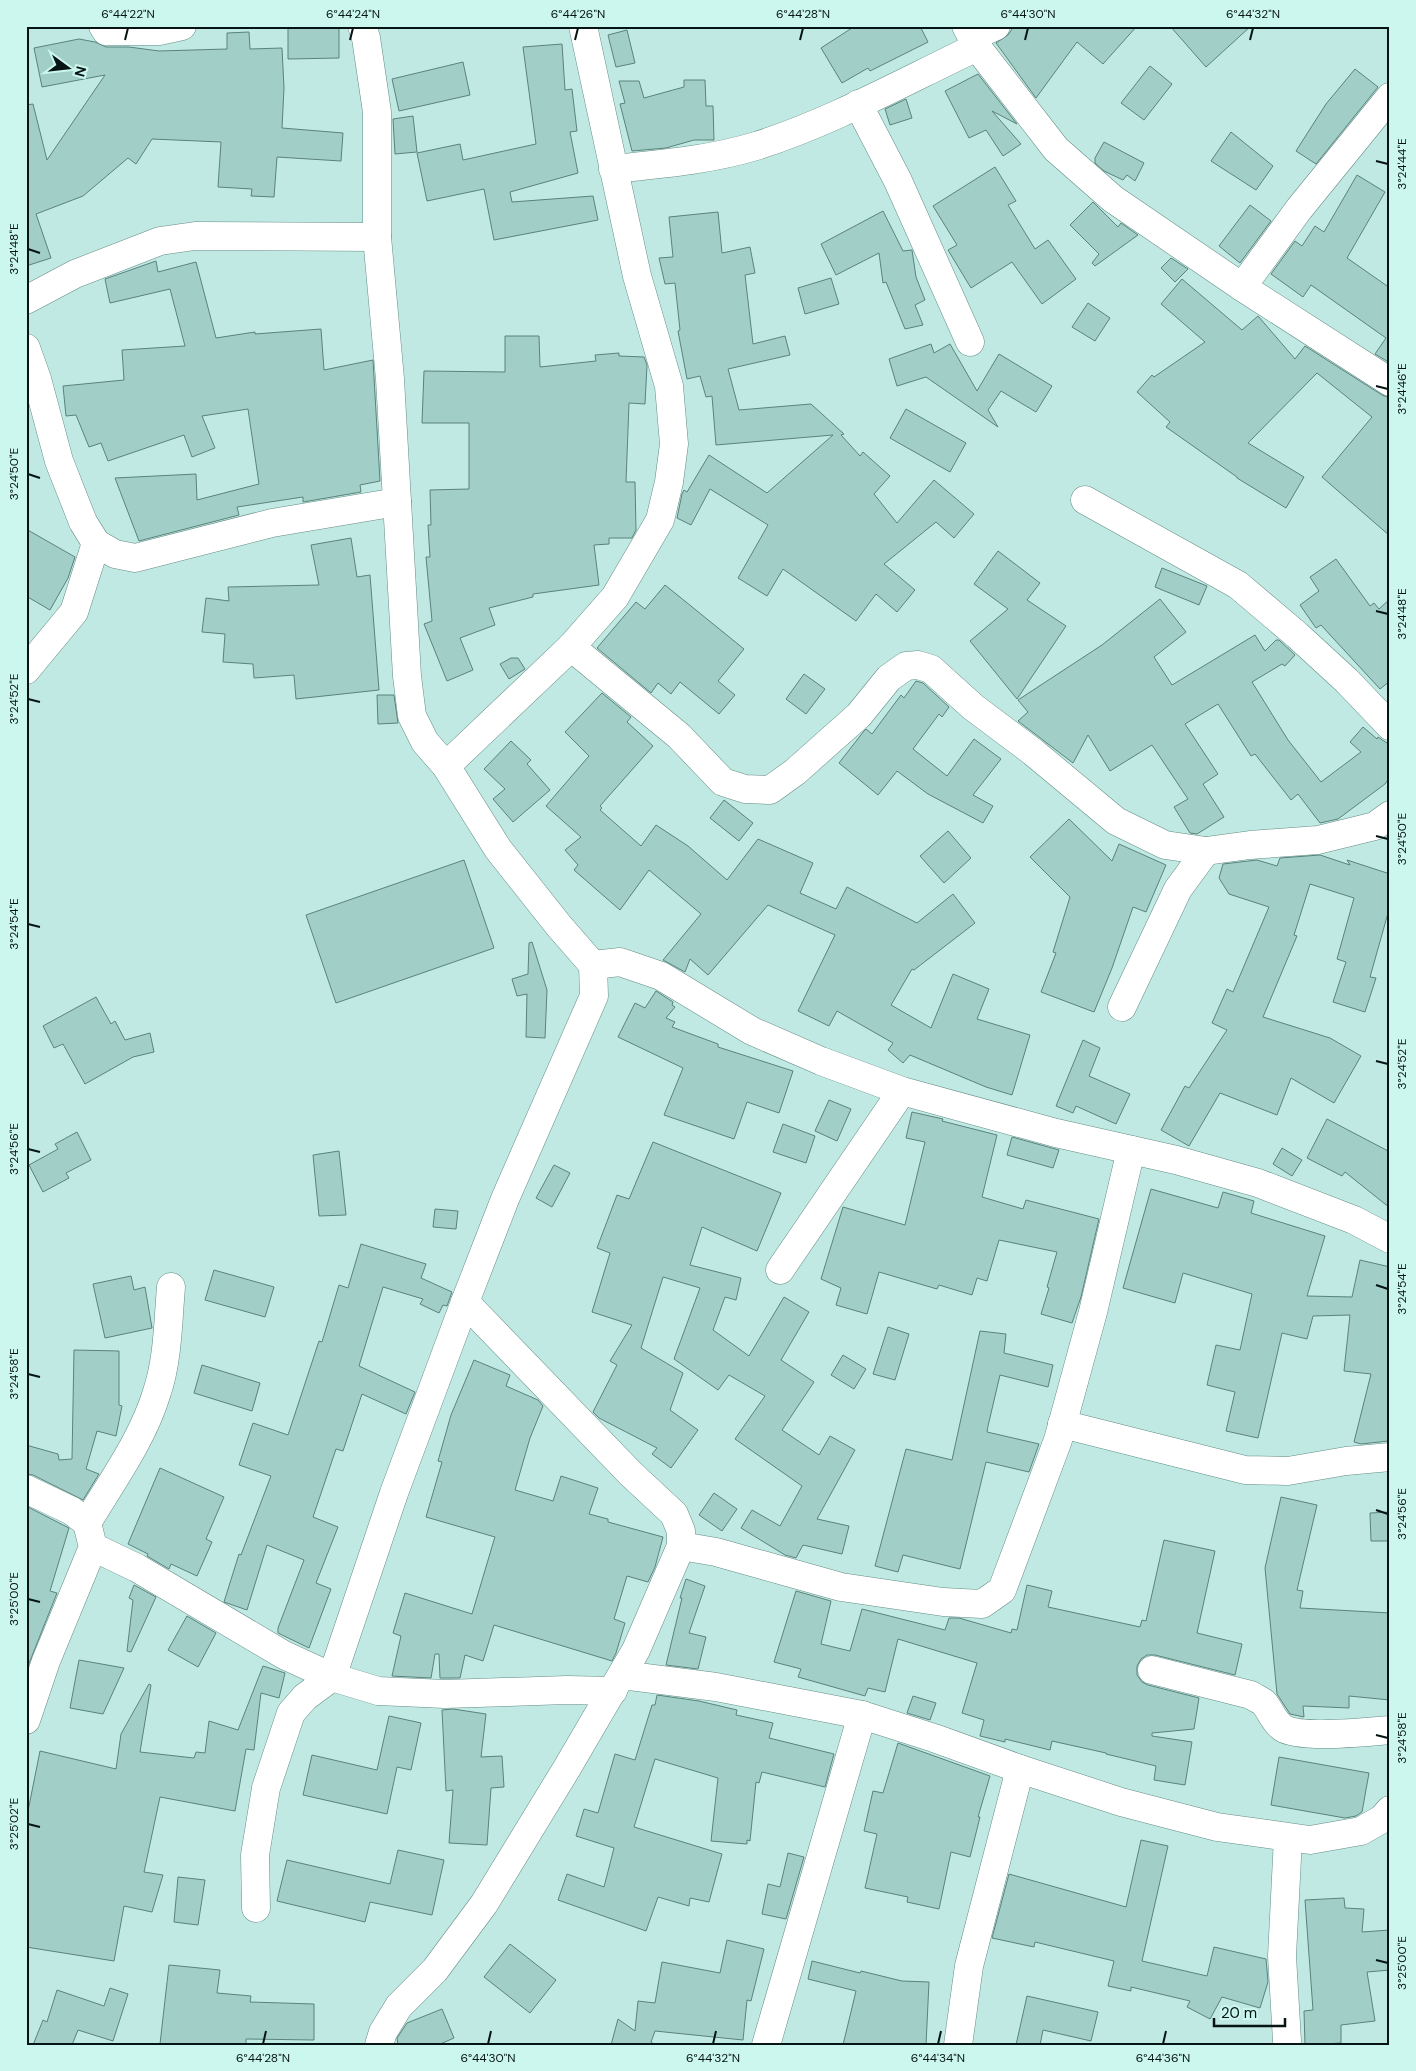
<svg xmlns="http://www.w3.org/2000/svg" width="1416" height="2071" font-family="'DM Sans',sans-serif">
  <style>
    .building { fill: #a1cfc7; stroke: #5b827c }
    .lines { fill: none; stroke-linecap: round; stroke-linejoin: round }
    .minor-casing { stroke: #658d86; stroke-width: 29 }
    .minor { stroke: #fff; stroke-width: 28 }
    .ticks { fill: none; stroke: #061513; stroke-width: 2 }
    .neatline { fill: none; stroke: #061513; stroke-width: 2 }
    .ticks-label { font-size: 12px; text-anchor: middle; fill: #061513 }
  </style>
  <rect width="100%" height="100%" fill="#bfe9e2"/>
  <g class="building">
    <path d="M288 26H339V58L288 59Z"/>
    <path d="M855 26H920L928 42 870 71 868 68 842 83 821 48Z"/>
    <path d="M1014 26H1137L1103 64 1077 42 1036 98 996 43 1008 35Z"/>
    <path d="M1170 26H1251L1206 67Z"/>
    <path d="M627 30 635 63 616 67 608 35Z"/>
    <path d="M249 32 250 49 282 48 284 88 282 128 343 133 341 161 277 157 274 197 251 196 252 189 218 187 221 142 152 139 136 164 128 158 83 196 36 214 51 258 26 266V105L33 104 47 160 105 75 42 87 34 48 79 39 95 42 106 47H129L159 51 227 49V33Z"/>
    <path d="M562 44 565 90 572 89 577 131 570 132 578 173 510 192 512 202 593 196 598 220 494 240 484 189 427 201 417 153 460 144 463 160 536 144 523 47Z"/>
    <path d="M463 62 470 95 399 111 392 79Z"/>
    <path d="M1150 66 1172 84 1144 120 1121 103Z"/>
    <path d="M1355 69 1378 87 1316 164 1296 151 1326 104Z"/>
    <path d="M978 74 1017 124 992 111 1021 144 1003 156 986 130 969 138 945 91Z"/>
    <path d="M684 80H705L706 106H713L714 140H694L666 148 632 151 620 104 625 103 619 81H639L644 98 684 87Z"/>
    <path d="M906 99 912 118 890 125 885 109Z"/>
    <path d="M413 116 417 152 395 154 393 119Z"/>
    <path d="M1231 132 1273 166 1256 190 1211 161Z"/>
    <path d="M1104 142 1144 163 1135 181 1127 175 1123 180 1104 171 1095 163V158Z"/>
    <path d="M995 167 1016 201 1008 205 1035 249 1048 240 1076 279 1042 304 1012 262 971 288 948 250 957 245 933 206Z"/>
    <path d="M1357 175 1385 192 1347 258 1390 288V363L1375 354 1386 338 1311 285 1303 297 1271 274 1295 241 1302 246 1315 226 1324 232Z"/>
    <path d="M1093 202 1118 227 1121 223 1138 235 1095 266 1092 263 1099 254 1070 225Z"/>
    <path d="M1250 205 1271 221 1240 263 1219 246Z"/>
    <path d="M883 211 903 251 912 250 916 277 925 300 915 305 923 325 905 329 886 282 883 283 879 253 836 275 821 244Z"/>
    <path d="M718 212 722 253 750 247 755 273 745 275 753 344 785 336 790 355 728 369 739 410 811 404 844 434 841 435 860 456 863 452 890 476 874 494 897 523 934 480 974 514 954 538 936 522 884 564 915 590 897 612 876 594 856 621 783 569 767 596 738 578 768 525 710 489 691 525 677 518 682 494 684 490 687 492 709 455 767 493 833 435 716 445 712 396 706 397 700 376 687 379 678 331 680 330 675 283 665 284 659 258 673 257 669 217Z"/>
    <path d="M1171 258 1188 269 1175 282 1161 268Z"/>
    <path d="M156 261 158 272 196 262 216 338 255 332V334L321 329 324 370 373 360 380 481 360 485 361 492 303 502V497L237 507 239 515 139 541 115 478 196 474 197 500 259 484 248 409 202 416 215 448 192 457 184 435 108 461 101 443 89 447 76 415 66 416 63 386 124 380 122 350 185 346 170 289 110 303 105 279Z"/>
    <path d="M831 278 839 304 805 314 798 288Z"/>
    <path d="M1182 279 1242 330 1258 316 1295 359 1305 346 1382 395 1390 398V536L1322 477 1372 417 1317 373 1248 443 1304 477 1286 508 1237 478V477L1166 427 1170 422 1137 392 1152 375 1154 377 1205 342 1161 304Z"/>
    <path d="M1088 303 1110 318 1095 341 1072 327Z"/>
    <path d="M505 336H539L540 367 596 361 595 355 619 353V356L644 357 647 365 645 404 629 403 626 482H635L636 530 632 538H609V544L594 545 599 585 533 594V597L489 608 495 625 460 638 473 670 447 681 424 624 432 621 426 557H430L428 525H431L430 490 469 489V423H422L424 371 505 372Z"/>
    <path d="M931 344 934 353 950 344 977 391 999 354 1052 386 1036 412 1001 391 988 410 998 427 926 377 897 386 889 359Z"/>
    <path d="M906 409 966 443 950 472 890 438Z"/>
    <path d="M26 529 75 557 68 578 50 610 26 596Z"/>
    <path d="M351 538 357 577 370 575 379 690 296 699 294 675 254 678 253 664 223 662 225 634 202 632 206 598 229 601 228 587 319 585 311 545Z"/>
    <path d="M998 551 1040 583 1027 600 1066 626 1017 699 970 641 1008 609 974 584Z"/>
    <path d="M1336 559 1370 606 1374 603 1379 609 1390 599V681L1380 689 1321 625 1316 628 1300 605 1319 591 1310 577Z"/>
    <path d="M1162 568 1207 586 1199 605 1155 587Z"/>
    <path d="M665 585 744 649 718 681 735 695 719 714 680 682 671 694 658 683 651 693 597 648 636 602 645 609Z"/>
    <path d="M1160 599 1186 632 1154 657 1172 685 1255 635 1265 651 1276 640H1279L1295 655 1285 666 1282 664 1252 682 1288 740 1321 782 1361 752 1350 742 1363 727 1377 739 1378 737 1390 745V777L1385 784 1338 819 1320 823 1298 794 1291 800 1255 754 1251 756 1218 704 1185 724 1218 774 1203 784 1224 817 1197 834 1190 833 1174 807 1188 799 1152 745 1110 771 1088 735 1073 763 1018 721 1028 712 1018 700 1102 645Z"/>
    <path d="M511 658H518L525 669 509 679 500 664Z"/>
    <path d="M804 674 825 689 806 714 786 699Z"/>
    <path d="M916 681 923 683 949 707 942 717 939 714 913 749 947 776 974 739 1001 759 973 795 993 806 983 823 928 794 897 771 878 795 839 763 864 731 866 729 872 734 901 695 904 698Z"/>
    <path d="M602 693 631 717 627 722 653 746 600 806 602 808 600 810 641 846 656 825 688 846 727 880 758 839 813 863 800 893 836 909 847 887 917 923 953 894 975 923 914 970 912 969 891 1005 931 1028 953 974 989 989 977 1019 1030 1035 1012 1095 986 1087 910 1055 903 1063 888 1050 893 1043 837 1011 829 1026 798 1011 835 935 768 905 708 975 690 959 685 972 663 960 701 914 649 870 620 910 574 870 578 865 565 850 581 837 546 806 589 756 565 732Z"/>
    <path d="M377 695H394L398 723 378 724Z"/>
    <path d="M511 741 531 760 527 764 550 790 513 822 493 799 505 789 484 769Z"/>
    <path d="M724 800 753 823 739 841 710 818Z"/>
    <path d="M1069 819 1112 861 1119 844 1166 865 1146 912 1133 907 1112 968 1094 1012 1041 992 1056 953 1053 952 1070 897 1030 857Z"/>
    <path d="M948 831 971 858 944 883 920 856Z"/>
    <path d="M1320 855 1350 865 1347 860 1390 874V906L1370 977 1376 978 1365 1012 1333 1002 1346 962 1337 959 1354 898 1310 884 1294 935 1297 936 1263 1017 1330 1038 1361 1056 1334 1103 1291 1078 1277 1115 1220 1093 1189 1146 1161 1130 1185 1086 1189 1088 1227 1030 1212 1023 1227 989 1233 992 1269 907 1229 894 1219 878 1223 864 1257 860 1277 866 1280 858Z"/>
    <path d="M464 860 494 948 336 1003 306 915Z"/>
    <path d="M532 942 547 990 545 1038 526 1037 527 994 517 996 512 979 528 974 529 943Z"/>
    <path d="M656 991 673 1002 672 1005 675 1007 666 1018 675 1022 672 1027 718 1044V1047L793 1071 779 1113 747 1102 734 1139 664 1115 683 1068 618 1037 635 1003 645 1008Z"/>
    <path d="M96 997 111 1024 115 1021 125 1040 150 1033 154 1052 133 1057 85 1084 63 1044 54 1048 43 1026Z"/>
    <path d="M1083 1040 1100 1048 1089 1076 1130 1094 1116 1124 1076 1106 1073 1113 1056 1106Z"/>
    <path d="M829 1100 851 1109 837 1141 815 1131Z"/>
    <path d="M912 1112 943 1119 942 1121 997 1135 982 1197 1023 1209 1026 1200 1099 1219 1081 1297 1072 1323 1041 1314 1049 1288 1047 1287 1057 1252 999 1240 987 1281 977 1278 972 1295 939 1285 937 1289 879 1272 867 1314 836 1305 841 1288 821 1279 843 1207 905 1225 925 1142 906 1138Z"/>
    <path d="M1327 1119 1390 1152V1208L1345 1172 1342 1176 1307 1158Z"/>
    <path d="M783 1124 815 1136 806 1163 773 1152Z"/>
    <path d="M77 1132 91 1160 66 1173 69 1178 43 1192 29 1165 58 1149 55 1144Z"/>
    <path d="M1012 1137 1059 1150 1053 1168 1007 1155Z"/>
    <path d="M653 1142 781 1193 757 1251 702 1227 690 1265 741 1278 736 1300 725 1297 713 1330 749 1356 784 1297 809 1312 781 1360 814 1382 782 1430 819 1455 830 1436 855 1450 817 1519 849 1526 842 1554 803 1545 796 1558 785 1555 741 1528 752 1510 780 1526 802 1486 735 1439 765 1396 729 1375 718 1390 674 1359 700 1288 663 1277 641 1348 683 1373 670 1410 698 1430 671 1468 652 1454 657 1448 599 1418 593 1412 617 1365 610 1361 632 1325 592 1312 610 1253 597 1248 617 1195 629 1199Z"/>
    <path d="M1282 1148 1302 1160 1292 1176 1273 1164Z"/>
    <path d="M339 1151 346 1215 319 1216 313 1155Z"/>
    <path d="M554 1165 570 1173 552 1207 536 1198Z"/>
    <path d="M1151 1189 1218 1208 1223 1192 1254 1201 1251 1213 1325 1236 1307 1296 1352 1297 1360 1260 1390 1267V1435L1388 1441 1361 1444 1354 1442 1371 1374 1344 1371 1350 1315 1313 1316 1307 1339 1282 1333 1258 1438 1226 1431 1235 1392 1207 1385 1216 1345 1240 1350 1252 1294 1183 1273 1175 1303 1123 1288Z"/>
    <path d="M435 1209 458 1211 456 1229 433 1227Z"/>
    <path d="M361 1244 426 1264 421 1278 452 1292 447 1306 443 1305 439 1313 420 1304 423 1299 383 1287 359 1366 415 1392 406 1414 362 1394 343 1451 336 1449 313 1517 338 1527 316 1583 331 1589 309 1648 278 1633V1628L304 1560 267 1545 247 1610 224 1602 239 1554 241 1555 271 1476 239 1465 253 1423 288 1435 319 1341 322 1342 339 1285 348 1288Z"/>
    <path d="M214 1270 274 1287 265 1317 205 1300Z"/>
    <path d="M131 1276 134 1290 145 1287 152 1328 105 1338 93 1284Z"/>
    <path d="M888 1327 909 1334 895 1380 873 1374Z"/>
    <path d="M980 1331 1006 1334 1004 1353 1053 1365 1048 1387 1000 1375 988 1426 987 1432 1039 1444 1029 1472 986 1462 960 1569 903 1555 898 1572 875 1566 906 1449 952 1460Z"/>
    <path d="M74 1350 119 1351V1405L122 1406 116 1436 97 1431 86 1469 99 1474 83 1500 33 1475 26 1474V1445L58 1454 59 1460 72 1459Z"/>
    <path d="M843 1355 866 1369 854 1389 831 1375Z"/>
    <path d="M474 1360 510 1375 506 1386 538 1400 543 1406 530 1438 515 1490 553 1501 561 1476 598 1488 589 1514 608 1519V1522L663 1537 655 1567 648 1582 627 1576 614 1619 625 1623 616 1653 612 1661 494 1625 483 1661 465 1655 460 1678H440L439 1654H435L431 1678 392 1676 401 1636 393 1633 405 1593 472 1614 494 1540 495 1537 426 1517 442 1462 438 1461 451 1415Z"/>
    <path d="M202 1365 260 1383 252 1411 194 1393Z"/>
    <path d="M160 1468 224 1497 206 1539 212 1542 197 1576 171 1564 169 1569 147 1556 148 1554 128 1544Z"/>
    <path d="M714 1493 737 1509 722 1531 699 1515Z"/>
    <path d="M1281 1497 1317 1505 1297 1590 1303 1591 1300 1608 1390 1613V1700L1349 1696V1708L1303 1706 1304 1717 1290 1714 1277 1694 1265 1568Z"/>
    <path d="M26 1506 69 1528 50 1591 57 1593 26 1671Z"/>
    <path d="M1390 1512V1541H1371L1370 1513Z"/>
    <path d="M1164 1540 1215 1551 1197 1633 1242 1644 1235 1675 1155 1655H1147L1141 1659 1137 1666V1675L1142 1682 1148 1685 1199 1698 1194 1729 1152 1733V1736L1192 1742 1185 1785 1154 1780 1156 1766 1106 1754V1753L1052 1741 1050 1750 1005 1739V1742L980 1736 984 1720 962 1713 977 1663 898 1639 885 1692 868 1688 865 1696 798 1677 801 1669 774 1662 796 1591 831 1601 821 1644 850 1651 862 1609 945 1630 949 1618H959L1011 1633 1012 1629 1017 1630 1027 1585 1052 1591 1048 1607 1140 1627 1142 1620 1146 1621Z"/>
    <path d="M686 1579 705 1586 689 1633 706 1637 698 1669 666 1665 682 1598H680Z"/>
    <path d="M134 1585 156 1597 131 1652 127 1651 133 1600 129 1598Z"/>
    <path d="M187 1616 216 1633 198 1667 168 1650Z"/>
    <path d="M79 1660 124 1668 103 1714 70 1708Z"/>
    <path d="M263 1666 285 1673 279 1698 261 1693 254 1750 246 1749 235 1811 160 1797 144 1872 163 1875 152 1912 124 1906 114 1961 26 1947V1821L40 1751 116 1769 121 1734 149 1684 151 1685 140 1752 194 1758 196 1752 205 1753 209 1721 238 1730Z"/>
    <path d="M657 1695 699 1701 737 1710 736 1715 773 1723 769 1738 834 1754 825 1787 762 1772 759 1783 756 1782 750 1841 747 1840V1844L711 1841 718 1778 655 1759 634 1827 722 1854 709 1902 690 1898 689 1906 658 1897 646 1931 558 1900 567 1874 604 1887 614 1848 576 1836 584 1809 598 1813 615 1754 635 1760 652 1705H655Z"/>
    <path d="M913 1696 936 1703 930 1720 907 1713Z"/>
    <path d="M453 1709 486 1714 481 1757 502 1756 504 1787 491 1788 487 1845 449 1843 453 1790 446 1791 442 1710Z"/>
    <path d="M389 1716 421 1723 411 1770 397 1767 387 1814 303 1795 312 1755 377 1770Z"/>
    <path d="M898 1743 990 1776 978 1817H980L970 1857 951 1852 939 1909 907 1902 908 1897 865 1888 877 1834 864 1831 873 1791 883 1793Z"/>
    <path d="M1279 1757 1369 1773 1362 1812 1356 1816 1345 1818 1271 1805Z"/>
    <path d="M1141 1840 1168 1846 1142 1961 1207 1976 1214 1947 1266 1959 1268 1982 1260 2008 1222 1997 1210 2019 1187 2007 1190 2001 1131 1987V1991L1108 1986 1114 1961 1035 1942 1034 1947 992 1938 1009 1874 1126 1907Z"/>
    <path d="M398 1850 444 1860 432 1915 370 1902 365 1922 277 1901 287 1860 390 1884Z"/>
    <path d="M788 1853 804 1857 786 1919 762 1914 768 1884 780 1887Z"/>
    <path d="M178 1877 205 1880 198 1925 174 1922Z"/>
    <path d="M1344 1898 1345 1908 1364 1909 1362 1932 1390 1930V1970L1367 1972 1375 2021 1341 2025V2043L1305 2045 1304 2011 1313 2010 1305 1900Z"/>
    <path d="M727 1940 764 1949 751 2001 747 2000 743 2040 655 2031 651 2042 655 2045H611L618 2019 635 2031 638 2001 655 2003 662 1962 720 1973Z"/>
    <path d="M510 1944 556 1980 530 2013 484 1977Z"/>
    <path d="M812 1961 860 1973 861 1971 902 1981 929 1982 926 2045H843L856 1991 808 1979Z"/>
    <path d="M169 1965 220 1970 217 1993 251 1996 250 2002 314 2004V2040L246 2039V2045L160 2044Z"/>
    <path d="M110 1988 128 1994 113 2041 78 2030 72 2045H33L43 2020 47 2022 57 1990 104 2006Z"/>
    <path d="M1027 1996 1098 2012 1091 2041 1043 2030 1040 2045H1016Z"/>
    <path d="M442 2009 454 2038 438 2045H398L397 2038 407 2023Z"/>
  </g>
  <g class="lines">
    <defs>
      <g id="minor">
        <path d="M103 26 106 31H159L182 26"/>
        <path d="M966 26 977 47 1056 149 1113 199 1242 287 1390 382"/>
        <path d="M972 37 996 26"/>
        <path d="M858 104 898 181 970 342"/>
        <path d="M613 169C661 164 710 160 756 146 832 122 905 81 977 47"/>
        <path d="M1242 287 1299 209 1390 97"/>
        <path d="M26 300 75 274 160 241 195 236 377 237"/>
        <path d="M26 348 37 379 59 461 83 522 96 543 115 554 135 558 272 523 397 502"/>
        <path d="M1085 500 1238 585 1297 635 1347 681 1390 726"/>
        <path d="M571 647 679 736 723 782 745 789 770 790 795 772 859 715 889 678 906 666 918 665 931 669 973 707 1033 752 1116 821 1165 845 1206 851 1250 845 1318 840 1375 826 1390 815"/>
        <path d="M26 670 74 612 96 543"/>
        <path d="M446 766 571 647 615 597 660 520 669 482 674 444 669 386 637 276 583 26"/>
        <path d="M593 965 620 962 661 976 752 1031 821 1061 902 1091 1056 1133 1176 1160 1258 1183 1354 1220 1390 1239"/>
        <path d="M1122 1007 1178 889 1206 851"/>
        <path d="M780 1270 902 1091"/>
        <path d="M1062 1424 1245 1470 1288 1471 1346 1461 1390 1457"/>
        <path d="M26 1489 72 1511 87 1523 93 1547 46 1661 26 1720"/>
        <path d="M87 1523C112 1481 143 1439 157 1392 168 1359 168 1321 171 1287"/>
        <path d="M681 1546 716 1552 841 1587 943 1602 982 1604 1002 1590 1058 1440 1093 1312 1131 1150"/>
        <path d="M93 1547 137 1568 284 1655 332 1677 378 1691 445 1694 567 1690 613 1691"/>
        <path d="M1152 1670 1251 1695C1255 1698 1261 1700 1264 1703 1271 1711 1273 1721 1283 1728 1300 1739 1367 1732 1390 1730"/>
        <path d="M622 1675 716 1687 862 1715 934 1738 1020 1769 1121 1802 1217 1827 1310 1840 1361 1831 1382 1819 1390 1810"/>
        <path d="M256 1908 255 1855 266 1788 291 1713 305 1697 332 1677 394 1493 465 1302 505 1199 594 996 593 965 559 926 498 849 446 766 425 742 412 716 407 676 390 379 377 237V112L366 38 362 26"/>
        <path d="M1287 2041 1282 1956 1288 1838"/>
        <path d="M379 2045 383 2032 399 2006 435 1970 484 1904 567 1768 636 1650 681 1546V1531L674 1514 631 1474 465 1302"/>
        <path d="M766 2045 862 1715"/>
        <path d="M958 2045 969 1966 1020 1769"/>
      </g>
    </defs>
    <use href="#minor" class="minor-casing"/>
    <use href="#minor" class="minor"/>
  </g>
  <path class="ticks" d="M125 40 128 28M350 40 353 28M575 40 578 28M800 40 803 28M1025 40 1028 28M1250 40 1253 28M1376 161 1388 164M28 249 40 253M1376 386 1388 389M28 474 40 478M1376 611 1388 614M28 699 40 702M1376 836 1388 839M28 924 40 927M1376 1061 1388 1064M28 1149 40 1152M1376 1285 1388 1289M28 1374 40 1377M1376 1510 1388 1514M28 1599 40 1602M1376 1735 1388 1738M28 1824 40 1827M1376 1960 1388 1963M263 2044 266 2031M488 2044 491 2031M713 2044 716 2031M938 2044 941 2031M1163 2044 1166 2031"/>
  <rect width="1416" height="2071" fill="none" stroke="#ccf7ef" stroke-width="55"/>
  <g transform="translate(68 68) rotate(105)" stroke="#ccf7ef" stroke-width="4" paint-order="stroke">
  <path d="M0-4L9 19L0 12L-9 19Z" fill="#061513"/>
  <text y="-8" font-size="14" font-weight="bold" text-anchor="middle" fill="#061513">N</text>
  </g>
  <path d="M1214 2018v8h71v-8" fill="none" stroke="#061513" stroke-width="2.5"/>
  <text x="1221" y="2018" font-size="15" fill="#061513" stroke="#ccf7ef" stroke-width="4" paint-order="stroke">20 m</text>
  <rect x="28" y="28" width="1360" height="2016" class="neatline"/>
  <g class="ticks-label">
    <text x="128" y="18">6°44'22"N</text>
    <text x="353" y="18">6°44'24"N</text>
    <text x="578" y="18">6°44'26"N</text>
    <text x="803" y="18">6°44'28"N</text>
    <text x="1028" y="18">6°44'30"N</text>
    <text x="1253" y="18">6°44'32"N</text>
    <text transform="translate(1402 164) rotate(-90)" y="4">3°24'44"E</text>
    <text transform="translate(14 249) rotate(-90)" y="4">3°24'48"E</text>
    <text transform="translate(1402 389) rotate(-90)" y="4">3°24'46"E</text>
    <text transform="translate(14 474) rotate(-90)" y="4">3°24'50"E</text>
    <text transform="translate(1402 614) rotate(-90)" y="4">3°24'48"E</text>
    <text transform="translate(14 699) rotate(-90)" y="4">3°24'52"E</text>
    <text transform="translate(1402 839) rotate(-90)" y="4">3°24'50"E</text>
    <text transform="translate(14 924) rotate(-90)" y="4">3°24'54"E</text>
    <text transform="translate(1402 1064) rotate(-90)" y="4">3°24'52"E</text>
    <text transform="translate(14 1149) rotate(-90)" y="4">3°24'56"E</text>
    <text transform="translate(1402 1289) rotate(-90)" y="4">3°24'54"E</text>
    <text transform="translate(14 1374) rotate(-90)" y="4">3°24'58"E</text>
    <text transform="translate(1402 1514) rotate(-90)" y="4">3°24'56"E</text>
    <text transform="translate(14 1599) rotate(-90)" y="4">3°25'00"E</text>
    <text transform="translate(1402 1738) rotate(-90)" y="4">3°24'58"E</text>
    <text transform="translate(14 1824) rotate(-90)" y="4">3°25'02"E</text>
    <text transform="translate(1402 1963) rotate(-90)" y="4">3°25'00"E</text>
    <text x="263" y="2062">6°44'28"N</text>
    <text x="488" y="2062">6°44'30"N</text>
    <text x="713" y="2062">6°44'32"N</text>
    <text x="938" y="2062">6°44'34"N</text>
    <text x="1163" y="2062">6°44'36"N</text>
  </g>
</svg>
